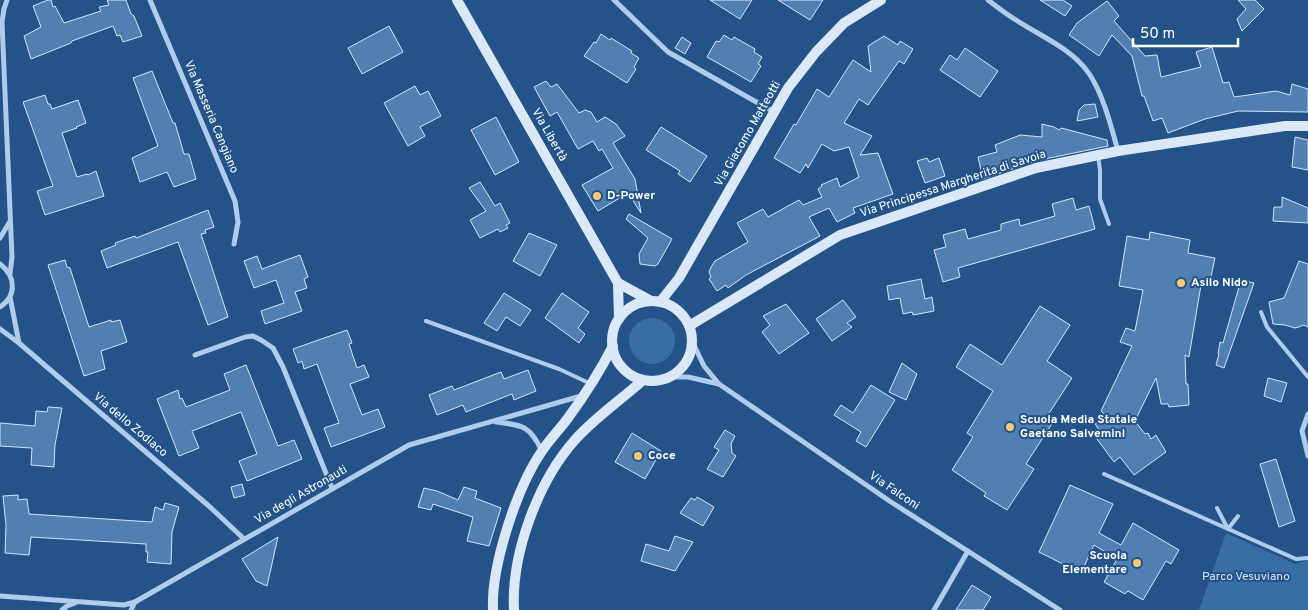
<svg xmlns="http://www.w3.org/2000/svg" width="1308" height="610" font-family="Overpass,sans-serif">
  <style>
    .green { fill: #386da6 }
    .building { fill: #507fb2; stroke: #d5e5f7 }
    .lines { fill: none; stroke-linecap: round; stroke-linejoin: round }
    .lane { stroke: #b0ccea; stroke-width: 4 }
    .street { stroke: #b0ccea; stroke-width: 5 }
    .secondary { stroke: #dbe8f8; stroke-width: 10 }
    .poi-dot { fill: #f4cb74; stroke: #245389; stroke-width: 2 }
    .labels { text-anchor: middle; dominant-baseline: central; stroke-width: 4; stroke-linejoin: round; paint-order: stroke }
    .street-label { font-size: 12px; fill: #fff; stroke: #245389 }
    .poi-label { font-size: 12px; font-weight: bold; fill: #fff; stroke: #245389; text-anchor: start }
    .park-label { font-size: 12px; fill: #d5e5f7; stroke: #245389 }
  </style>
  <rect width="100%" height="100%" fill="#245389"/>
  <g class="green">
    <circle cx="652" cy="341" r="23"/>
    <path d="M1226 533 1295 564 1308 560V610H1199Z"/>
  </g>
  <g class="building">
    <path d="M48 0H51L53 7 55 6 64 23 101 11 99 7 109 5 107 0H126L131 14 134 16 142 36 123 42 120 35 117 36 113 26 72 41 71 43 31 59 24 36 41 27 33 6Z"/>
    <path d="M710 0H752L740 19Z"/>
    <path d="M778 0H823L810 20Z"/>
    <path d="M1040 0H1063L1072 6 1065 16Z"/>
    <path d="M1238 0H1255L1264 9 1242 31 1237 19 1246 9Z"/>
    <path d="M1107 1 1119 16 1114 21 1145 56 1157 55 1161 77 1201 67 1196 52 1212 47 1223 83 1229 82 1234 97 1276 91 1290 95 1292 84 1308 89V112L1238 111 1205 119 1168 133 1162 118 1153 121 1144 96H1142L1132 56 1112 35 1099 56 1069 35 1077 23Z"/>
    <path d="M389 26 403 52 362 74 348 48Z"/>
    <path d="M601 34 610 40 611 38 632 51 631 53 639 58 634 67 636 69 627 83 584 56 594 42 596 43Z"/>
    <path d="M724 35 732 40 734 37 755 49 754 52 762 57 758 64 761 66 751 82 707 57 716 41 719 42Z"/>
    <path d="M884 36 898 45 900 41 913 49 904 64 899 61 868 105 859 99 844 123 872 136 860 155 878 153 893 194 853 208 855 213 837 222 829 208 809 217 820 236 746 275 728 288 726 285 717 291 709 279 711 277 709 272 711 267 715 261 748 242 737 223 763 209 768 217 799 200 803 205 822 197 818 189 822 186 821 185 837 178 840 187 859 177 849 147 834 151 822 144 808 168 806 164 800 173 774 158 794 124 796 125 817 89 829 97 853 60 871 72 868 46Z"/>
    <path d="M682 37 691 43 685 54 675 48Z"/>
    <path d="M965 48 998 71 980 97 940 70 950 55 957 60Z"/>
    <path d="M152 71 173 123H175L184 154H189L196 179 174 187 167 172 140 182 132 158 158 146 133 78Z"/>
    <path d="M546 81 551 87 557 84 579 113 585 110 591 112 597 122 605 117 616 124 625 136 613 143 635 179 641 213 628 193 598 211 582 185 613 168 602 149 599 151 593 141 578 149 557 112 550 116 534 87Z"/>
    <path d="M415 86 420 95 428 91 441 116 420 127 425 136 408 146 384 103Z"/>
    <path d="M45 95 48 104H50L52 109 78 100 86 123 76 127 77 128 62 133 77 177 87 174 88 175 96 171 104 196 45 215 37 191 53 186 23 102Z"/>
    <path d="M1095 104 1098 117 1077 121 1079 110 1084 105Z"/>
    <path d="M496 117 519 162 495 175 471 130Z"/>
    <path d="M1042 124 1054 127 1059 130 1061 128 1107 140 1108 146 1035 161 983 179 978 157 997 152 995 145 1020 135 1042 137Z"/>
    <path d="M661 127 707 156 690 182 678 174 680 171 646 150Z"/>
    <path d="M1295 137 1308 140V170L1292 167Z"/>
    <path d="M927 158 929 162 939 158 945 176 925 183 917 161Z"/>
    <path d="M480 182 495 206 500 203 510 223 506 225 508 228 500 232 498 229 480 238 470 220 486 211 469 188Z"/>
    <path d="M1282 197 1308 208V223L1273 221 1274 207H1282Z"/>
    <path d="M1073 198 1076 210 1089 206 1095 229 958 268 960 277 943 282 934 250 946 247 943 235 965 229 968 239 1001 230V224L1019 219 1020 226 1055 216 1052 204Z"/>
    <path d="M208 210 214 227 205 230 206 233 201 234 228 317 208 325 178 242 107 268 101 251 116 245 115 243 135 236 136 238Z"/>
    <path d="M629 214 672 239 658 264 655 266 640 264 639 254 648 238 626 219Z"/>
    <path d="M1150 232 1190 240 1188 253 1215 258 1209 286 1201 285 1189 357 1185 355 1186 384H1188L1189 405 1169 407 1168 404H1161L1156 378 1135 421 1145 434 1148 433 1151 439 1156 435 1166 452 1134 475 1120 457 1114 462 1094 435 1100 431 1095 424 1106 416 1101 411 1132 346 1120 342 1126 328 1135 331 1143 290 1119 286 1127 236 1149 240Z"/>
    <path d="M529 233 557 245 540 276 513 261Z"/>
    <path d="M300 255 308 277 304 279 307 288 295 292 302 311 265 324 261 311 284 303 276 280 254 288 244 261 257 256 262 269Z"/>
    <path d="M65 260 67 267 70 268 89 327 111 320V322L120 320 127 342 101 351 105 369 84 376 48 265Z"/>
    <path d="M1299 261 1308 264V327L1303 325 1299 327 1295 328 1285 325 1273 324 1269 302 1284 298Z"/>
    <path d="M921 279 925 299 932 297 934 311 913 315 912 312 903 314 900 298 889 300 887 286Z"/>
    <path d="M1241 280 1254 283 1224 368 1216 365 1219 354H1218L1220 342 1223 343Z"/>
    <path d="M504 293 531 310 520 326 506 317 497 331 484 323Z"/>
    <path d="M562 293 589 312 578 328 585 334 579 343 545 318Z"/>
    <path d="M843 300 856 317 847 323 852 327 832 341 816 319Z"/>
    <path d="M786 304 809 333 779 354 762 332 770 325 763 316Z"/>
    <path d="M1040 306 1070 325 1047 361 1072 378 1046 418 1053 422 1026 464 1034 469 1007 510 984 496 986 493 952 470 973 437 967 433 993 391 956 367 970 344 1002 365Z"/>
    <path d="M347 330 352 343 349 344 357 368 364 365 369 377 350 384 362 415 378 409 385 427 331 447 324 428 339 423 317 364 304 369 302 361 298 363 293 349Z"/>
    <path d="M902 363 917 374 906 400 889 392Z"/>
    <path d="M246 365 278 446 294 440 302 459 247 481 239 461 257 454 241 412 192 431 199 448 179 456 157 399 178 390 180 399 182 398 186 407 230 390 224 374Z"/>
    <path d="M528 370 536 391 514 400 512 394 466 412 463 405 437 415 429 395 452 386 454 390 501 372 504 379Z"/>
    <path d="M1268 378 1287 383 1281 402 1264 396Z"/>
    <path d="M871 385 895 400 866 447 856 441 861 432 834 415 841 405 853 413Z"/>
    <path d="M48 407 62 408 55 445 54 467 31 465 32 448 0 446V423L35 426 36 411 47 412Z"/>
    <path d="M725 430 735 436 731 444 732 453 736 456 723 477 707 469 719 450 714 447Z"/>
    <path d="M632 433 661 451 645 479 615 462Z"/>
    <path d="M1276 459 1295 521 1279 527 1260 464Z"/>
    <path d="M242 484 245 495 234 498 231 487Z"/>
    <path d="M1070 485 1113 504 1099 533 1121 545 1133 523 1179 550 1171 564 1166 561 1143 600 1128 591 1125 594 1104 582 1117 559 1094 545 1081 573 1039 552Z"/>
    <path d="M464 487 477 491 475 498 501 508 489 546 467 541 473 517 433 504 431 510 418 507 424 488 437 491 458 500Z"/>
    <path d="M18 495V500L27 499 29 514 152 522 155 507 163 510 165 503 179 507 172 532 171 564 147 562 148 552H146V544L31 537 29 555 5 553 6 525 3 496Z"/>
    <path d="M697 497 714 507 703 526 680 513 691 498 695 500Z"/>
    <path d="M675 536 693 542 675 571 641 561 646 544 669 551Z"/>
    <path d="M278 537 267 586 256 581 242 559Z"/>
    <path d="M972 585 991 597 983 610H956Z"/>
  </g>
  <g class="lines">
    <g class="lane">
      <path d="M1098 155 1100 170V199L1109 224"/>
      <path d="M1261 312 1267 327 1308 377"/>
      <path d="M426 321 559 369 589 383"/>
      <path d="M1104 474 1296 559 1308 558"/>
      <path d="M1217 508 1228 529 1238 516"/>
    </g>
    <g class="street">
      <path d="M7 0 4 9 2 22 12 257 10 274"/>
      <path d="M150 0 235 201 238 222 234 244"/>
      <path d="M614 0 668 52 774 112"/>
      <path d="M988 0C997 7 1006 14 1016 20 1042 37 1073 49 1090 75 1104 97 1111 126 1118 151"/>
      <path d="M0 238 9 223"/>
      <path d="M0 264C16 276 17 296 0 307"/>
      <path d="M10 297 19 343"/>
      <path d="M0 329 19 343 210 507 244 539"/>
      <path d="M692 341 704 366 719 384 891 502 1060 610"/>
      <path d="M195 355 245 337 253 336 261 340 273 348 283 367 332 488"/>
      <path d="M669 377H688L719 384"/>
      <path d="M1308 414 1302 431 1308 456"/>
      <path d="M496 422C523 425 530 426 542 451"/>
      <path d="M0 596 124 605 135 602"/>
      <path d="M62 610 67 606 75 603"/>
      <path d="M131 610 135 602 409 445 581 396"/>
      <path d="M934 610 968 551"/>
    </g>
    <g class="secondary">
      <path d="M457 0 618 283 619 319"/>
      <path d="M618 283 651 301"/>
      <circle cx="652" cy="341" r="40"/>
      <path d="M660 302 679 278 788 88 816 52 844 23 881 0"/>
      <path d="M689 326 840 235 1036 168 1118 151 1251 131 1285 126H1308"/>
      <path d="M493 610C491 566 517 487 542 451 550 439 560 429 568 418 585 395 600 371 613 346"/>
      <path d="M514 610C511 554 538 482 574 441 594 418 621 400 643 380"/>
    </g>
  </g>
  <g class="poi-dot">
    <circle cx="597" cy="196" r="5"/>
    <circle cx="1181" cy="283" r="5"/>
    <circle cx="1010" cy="427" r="5"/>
    <circle cx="638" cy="456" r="5"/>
    <circle cx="1137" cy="563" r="5"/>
  </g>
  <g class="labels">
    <g class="street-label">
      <text transform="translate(211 117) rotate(67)">Via Masseria Cangiano</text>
      <text transform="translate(748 134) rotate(-60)">Via Giacomo Matteotti</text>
      <text transform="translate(549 135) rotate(60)">Via Libertà</text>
      <text transform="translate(953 184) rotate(-18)">Via Principessa Margherita di Savoia</text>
      <text transform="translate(130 425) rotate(40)">Via dello Zodiaco</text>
      <text transform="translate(894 491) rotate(34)">Via Falconi</text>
      <text transform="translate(301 495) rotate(-30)">Via degli Astronauti</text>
    </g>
    <g class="poi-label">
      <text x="607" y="196">D-Power</text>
      <text x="1191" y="283">Asilo Nido</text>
      <text x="1020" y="420">Scuola Media Statale<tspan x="1020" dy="14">Gaetano Salvemini</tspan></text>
      <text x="648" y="456">Coce</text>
      <text x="1127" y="556" text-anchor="end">Scuola<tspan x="1127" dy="14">Elementare</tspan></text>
    </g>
    <g class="park-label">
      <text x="1246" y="577">Parco Vesuviano</text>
    </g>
  </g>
  <path d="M1133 38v8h105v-8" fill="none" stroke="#ffffff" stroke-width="2.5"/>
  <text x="1140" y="38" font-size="15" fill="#ffffff" stroke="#245389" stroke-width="4" paint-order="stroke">50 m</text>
</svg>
